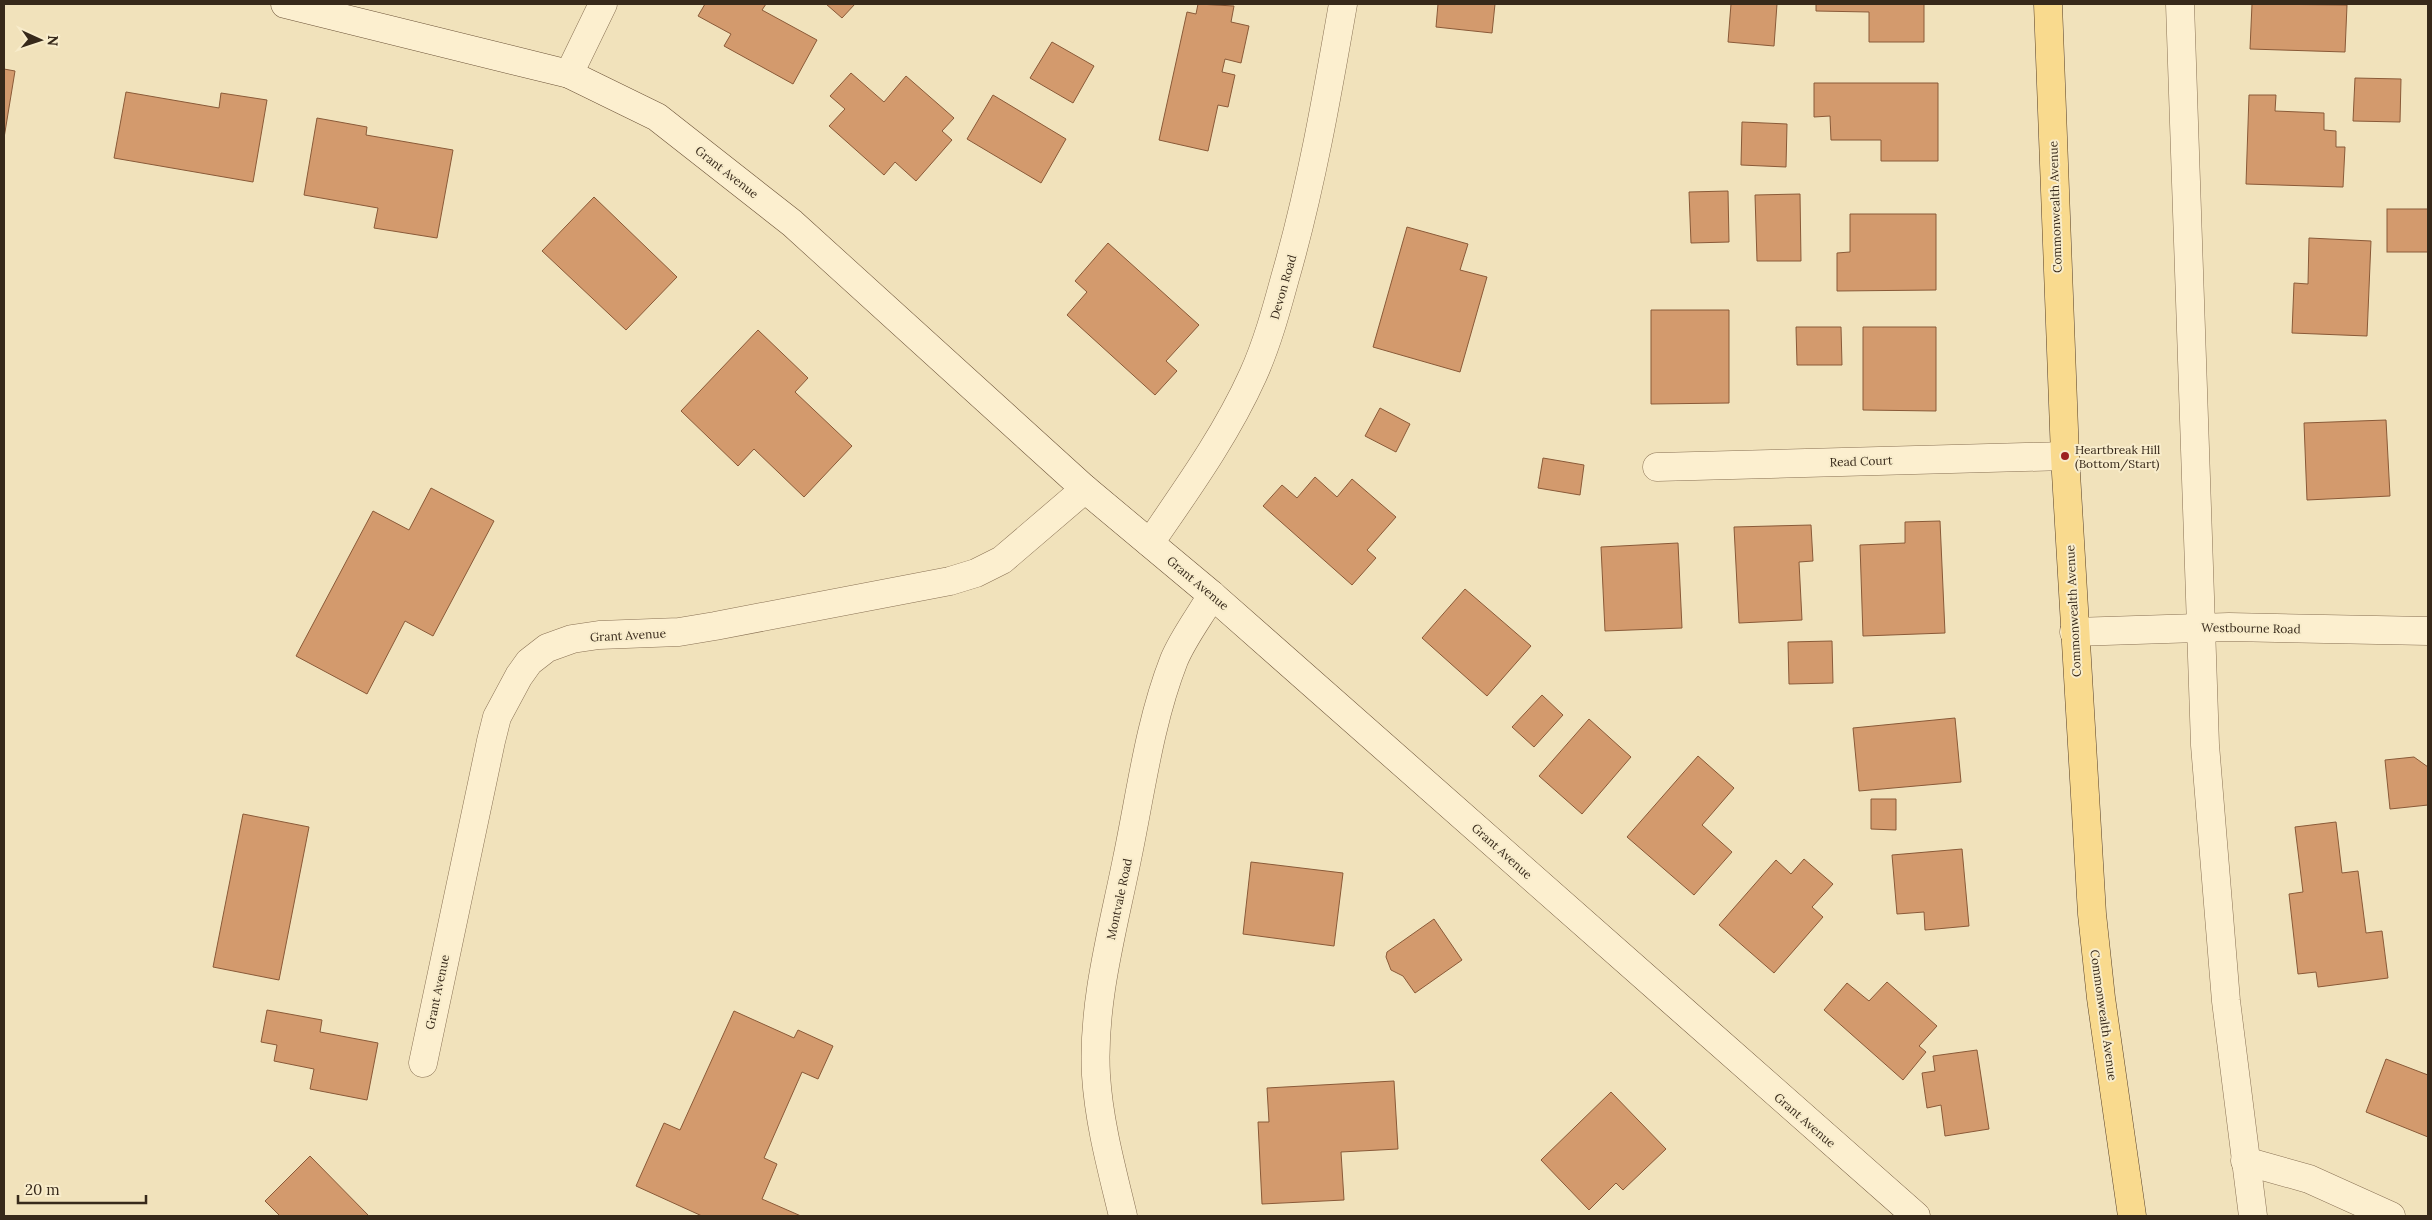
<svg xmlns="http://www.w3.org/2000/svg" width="2432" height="1220" font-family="Lora,serif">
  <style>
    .building { fill: #d39a6d; stroke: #8a5a38 }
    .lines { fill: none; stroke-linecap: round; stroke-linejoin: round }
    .street-casing { stroke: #897154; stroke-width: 29 }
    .secondary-casing { stroke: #6b5237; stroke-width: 29 }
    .primary-casing { stroke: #563f29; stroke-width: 29 }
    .street { stroke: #fcefcf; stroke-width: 28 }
    .secondary { stroke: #fcefcf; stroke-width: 28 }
    .primary { stroke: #f9da8e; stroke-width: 28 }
    .poi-dot { fill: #9d211f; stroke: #f8eccb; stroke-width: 2 }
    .labels { text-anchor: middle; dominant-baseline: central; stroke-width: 4; stroke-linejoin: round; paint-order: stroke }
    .street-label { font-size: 12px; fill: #37291a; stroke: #f8eccb }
    .poi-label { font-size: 12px; fill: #37291a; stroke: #f8eccb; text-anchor: start }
  </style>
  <rect width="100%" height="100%" fill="#f1e2bb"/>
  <g class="building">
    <path d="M705 4H766L762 10 817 40 793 84 724 46 731 34 698 16Z"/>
    <path d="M826 4H855L842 18Z"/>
    <path d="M1198 4 1234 6 1231 22 1249 26 1241 63 1225 59 1222 72 1235 75 1228 107 1218 105 1208 151 1159 140 1187 12 1196 14Z"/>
    <path d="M1438 4H1495L1492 33 1436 27Z"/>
    <path d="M1731 4H1777L1774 46 1728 42Z"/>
    <path d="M1816 4H1924V42H1869V12L1816 11Z"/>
    <path d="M2252 4 2347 5 2345 52 2250 49Z"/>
    <path d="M1052 42 1094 66 1073 103 1030 78Z"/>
    <path d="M4 69 15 71 4 138Z"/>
    <path d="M851 73 884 102 906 76 954 118 942 131 952 140 916 181 895 162 884 175 829 126 845 109 830 96Z"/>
    <path d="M2355 78 2401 79 2400 122 2353 121Z"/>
    <path d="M1814 83H1938V161H1881V140H1831L1830 116 1814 117Z"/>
    <path d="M126 92 219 108 221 93 267 100 253 182 114 158Z"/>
    <path d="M993 95 1066 139 1041 183 967 139Z"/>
    <path d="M2249 95H2276L2275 111 2324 113V130L2336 131V147H2345L2343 187 2246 184Z"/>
    <path d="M317 118 367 127 366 135 453 150 437 238 374 228 378 208 304 195Z"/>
    <path d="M1742 122 1787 124 1786 167 1741 165Z"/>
    <path d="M1728 191 1729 242 1691 243 1689 192Z"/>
    <path d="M1800 194 1801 261H1757L1755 195Z"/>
    <path d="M594 197 677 277 626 330 542 251Z"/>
    <rect x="2387" y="209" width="41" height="43"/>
    <path d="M1850 214H1936V290L1837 291V253L1850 252Z"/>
    <path d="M1407 227 1468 244 1460 270 1487 277 1460 372 1373 347Z"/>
    <path d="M2309 238 2371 241 2367 336 2292 333 2294 283 2308 284Z"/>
    <path d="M1108 243 1199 325 1166 361 1177 371 1155 395 1067 315 1087 292 1075 281Z"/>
    <path d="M1651 310H1729V403L1651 404Z"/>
    <path d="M1796 327H1841L1842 365H1797Z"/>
    <path d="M1863 327H1936V411L1863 410Z"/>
    <path d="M758 330 808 378 795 392 852 446 804 497 754 449 738 466 681 411Z"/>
    <path d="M1380 408 1410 424 1396 452 1365 436Z"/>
    <path d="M2386 420 2390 496 2307 500 2304 423Z"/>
    <path d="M1543 458 1584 465 1580 495 1538 488Z"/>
    <path d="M1315 477 1337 497 1352 479 1396 517 1367 550 1376 558 1352 585 1263 506 1282 485 1297 498Z"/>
    <path d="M431 488 494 521 433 636 405 621 367 694 296 656 373 511 409 530Z"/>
    <path d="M1940 521 1945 633 1863 636 1860 545 1905 543V522Z"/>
    <path d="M1811 525 1813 561 1799 562 1802 620 1739 623 1734 527Z"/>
    <path d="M1678 543 1682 628 1605 631 1601 547Z"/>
    <path d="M1465 589 1531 646 1487 696 1422 638Z"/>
    <path d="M1832 641 1833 683 1789 684 1788 642Z"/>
    <path d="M1542 695 1563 715 1534 747 1512 727Z"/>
    <path d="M1955 718 1961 782 1859 791 1853 728Z"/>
    <path d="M1589 719 1631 757 1582 814 1539 776Z"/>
    <path d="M1698 756 1734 788 1702 825 1732 852 1694 895 1627 837Z"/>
    <path d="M2414 757 2428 767V805L2390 809 2385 760Z"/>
    <path d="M1871 799H1896V830L1871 829Z"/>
    <path d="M243 814 309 827 279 980 213 967Z"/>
    <path d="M2336 822 2342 873 2358 871 2366 933 2382 931 2388 978 2318 987 2316 972 2298 974 2289 894 2303 892 2295 827Z"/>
    <path d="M1962 849 1969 926 1925 930 1924 912 1897 914 1892 855Z"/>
    <path d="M1804 859 1833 884 1812 907 1823 917 1774 973 1719 925 1776 860 1791 874Z"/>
    <path d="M1251 862 1343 873 1334 946 1243 934Z"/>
    <path d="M1434 919 1462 960 1415 993 1403 976 1391 970 1386 957 1387 952Z"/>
    <path d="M1887 982 1937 1026 1919 1046 1926 1052 1903 1080 1824 1010 1847 983 1869 1001Z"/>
    <path d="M267 1010 322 1020 320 1032 378 1043 367 1100 310 1089 314 1069 274 1061 277 1045 261 1042Z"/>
    <path d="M734 1011 794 1038 798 1030 833 1046 818 1079 802 1072 764 1158 777 1164 762 1199 801 1216H702L636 1186 664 1123 680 1130Z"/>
    <path d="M1977 1050 1989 1129 1945 1136 1941 1105 1927 1108 1922 1073 1935 1071 1933 1056Z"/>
    <path d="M2386 1059 2428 1075V1137L2366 1112Z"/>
    <path d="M1394 1081 1398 1149 1341 1152 1344 1200 1262 1204 1258 1122H1269L1267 1088Z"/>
    <path d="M1611 1092 1666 1149 1623 1190 1616 1183 1589 1210 1541 1160Z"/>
    <path d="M310 1156 369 1216H280L265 1201Z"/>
  </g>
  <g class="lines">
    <defs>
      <g id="street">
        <path d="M2180 4 2205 745 2226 1001 2253 1216"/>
        <path d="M569 74 603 4"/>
        <path d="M1657 467 2065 456"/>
        <path d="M1150 543C1187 489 1226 435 1253 375 1267 344 1276 311 1285 278 1311 188 1327 96 1343 4"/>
        <path d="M2074 632 2229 627 2428 631"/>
        <path d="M423 1063 491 741 497 717 519 676 529 662 547 648 572 639 599 635 679 632 715 626 950 581 976 573 1002 560 1085 489"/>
        <path d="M2245 1161 2309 1179 2391 1216"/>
        <path d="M1123 1216C1112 1170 1099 1123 1096 1075 1092 1003 1113 929 1127 859 1141 792 1149 724 1174 660 1183 638 1200 616 1212 595"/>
      </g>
      <path id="secondary" d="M285 4 569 74 657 117 792 223 1085 489 1212 595 1916 1216"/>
      <path id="primary" d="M2048 4 2065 456 2092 914 2101 998 2132 1216"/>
    </defs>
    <use href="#street" class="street-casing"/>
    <use href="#secondary" class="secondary-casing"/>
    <use href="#primary" class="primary-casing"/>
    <use href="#street" class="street"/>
    <use href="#secondary" class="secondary"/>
    <use href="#primary" class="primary"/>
  </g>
  <circle class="poi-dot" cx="2065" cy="456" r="5"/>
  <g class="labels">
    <g class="street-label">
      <text transform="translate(727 172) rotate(38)">Grant Avenue</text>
      <text transform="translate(2055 207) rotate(-92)">Commonwealth Avenue</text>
      <text transform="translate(1283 287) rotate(-74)">Devon Road</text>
      <text transform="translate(1861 461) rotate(-2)">Read Court</text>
      <text transform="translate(1198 583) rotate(40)">Grant Avenue</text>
      <text transform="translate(2073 611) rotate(-93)">Commonwealth Avenue</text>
      <text transform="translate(2251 628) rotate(1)">Westbourne Road</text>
      <text transform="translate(628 635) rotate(-3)">Grant Avenue</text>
      <text transform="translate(1502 851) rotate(42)">Grant Avenue</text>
      <text transform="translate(1119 899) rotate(-78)">Montvale Road</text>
      <text transform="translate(437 992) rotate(-78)">Grant Avenue</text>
      <text transform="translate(2104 1015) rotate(82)">Commonwealth Avenue</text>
      <text transform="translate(1805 1120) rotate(41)">Grant Avenue</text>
    </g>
    <g class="poi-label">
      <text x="2075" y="449">Heartbreak Hill<tspan x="2075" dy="14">(Bottom/Start)</tspan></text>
    </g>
  </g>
  <rect width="2432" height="1220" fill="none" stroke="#37291a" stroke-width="10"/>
  <g transform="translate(40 40) rotate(93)" stroke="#f8eccb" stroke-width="4" paint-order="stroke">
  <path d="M0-4L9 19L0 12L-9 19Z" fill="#37291a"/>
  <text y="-8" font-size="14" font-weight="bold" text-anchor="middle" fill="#37291a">N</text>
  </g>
  <path d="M18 1195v8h128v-8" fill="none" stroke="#37291a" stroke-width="2.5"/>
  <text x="25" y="1195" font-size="15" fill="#37291a" stroke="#f8eccb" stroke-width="4" paint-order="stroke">20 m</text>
</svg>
